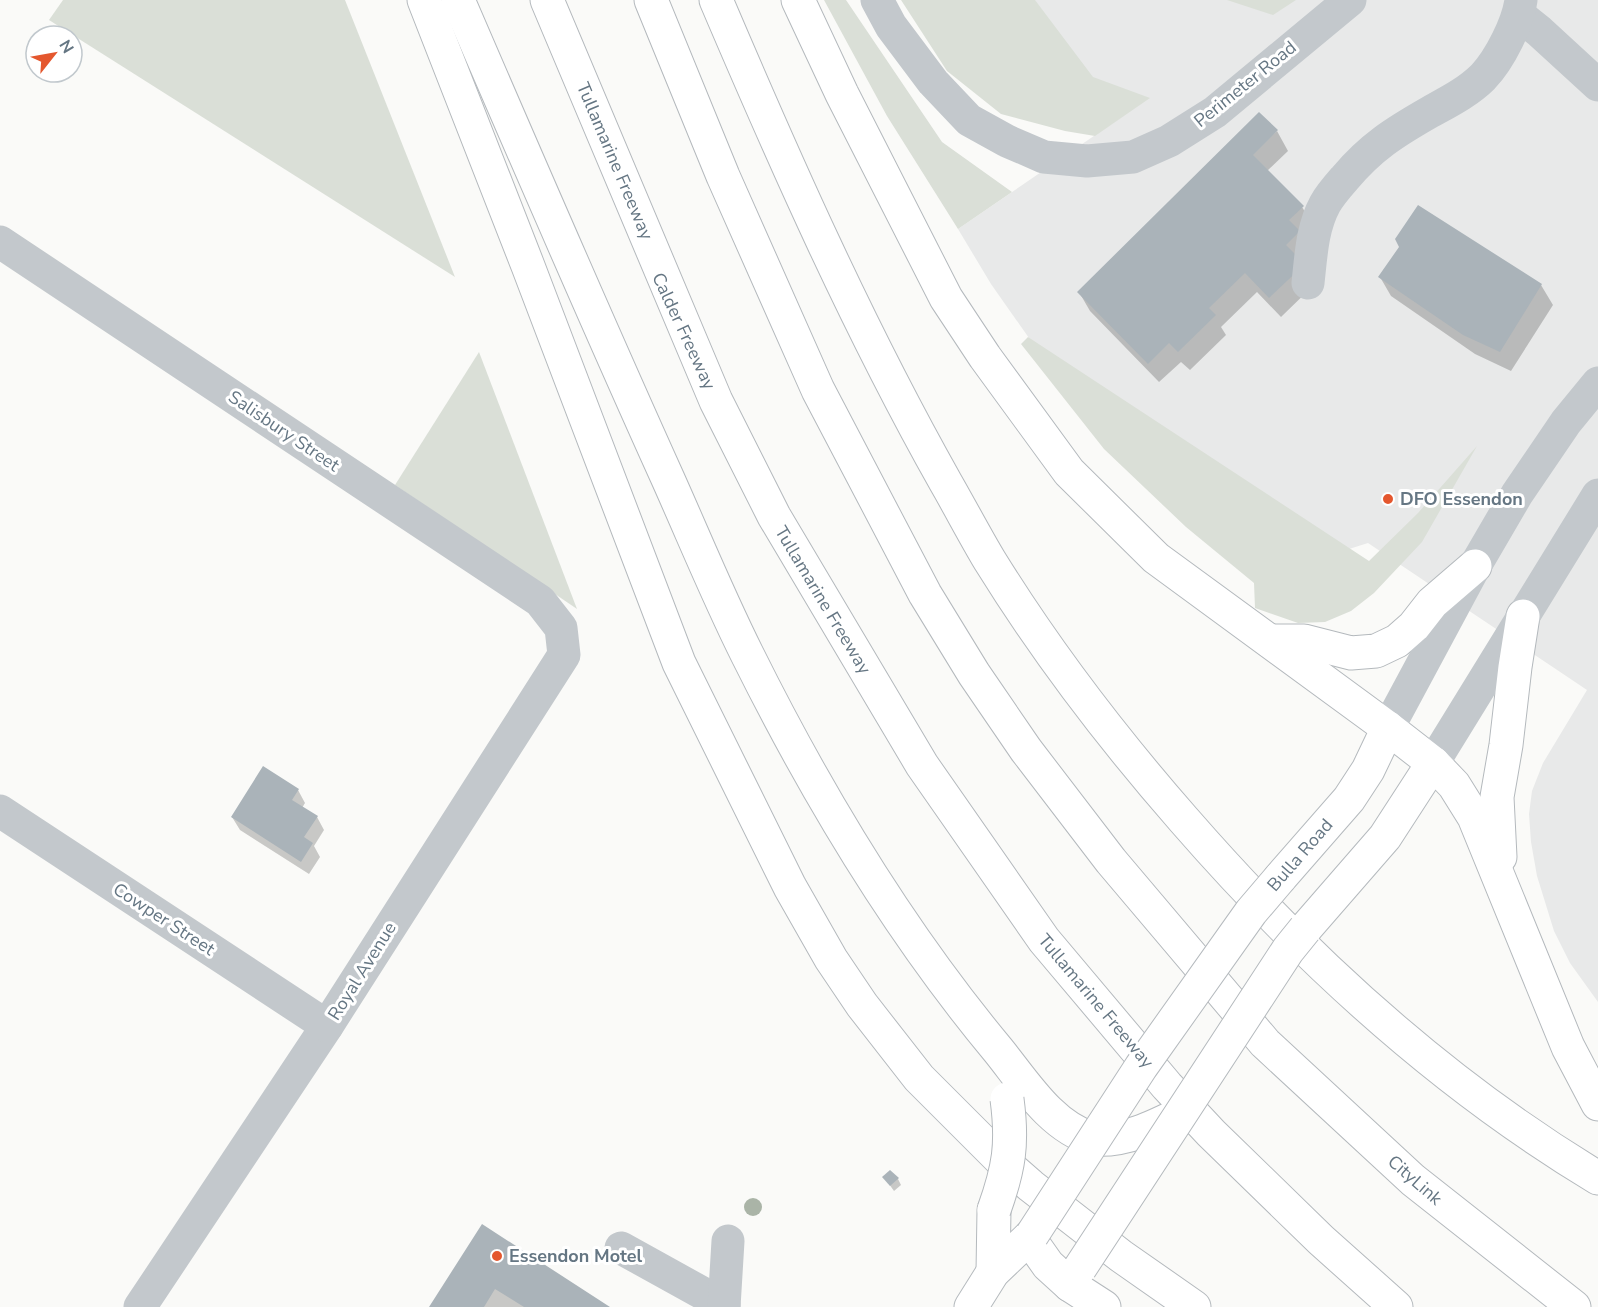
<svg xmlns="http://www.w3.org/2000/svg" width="1598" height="1307" font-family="'Nunito Sans',sans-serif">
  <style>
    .built { fill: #e8e9e9 }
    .green { fill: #dadfd7 }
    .shadow { fill: #0003 }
    .building { fill: #aab3b9 }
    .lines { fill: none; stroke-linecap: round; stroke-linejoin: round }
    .major-casing { stroke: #b5babe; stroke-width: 35 }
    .highway-casing { stroke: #b4b9bd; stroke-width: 35 }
    .minor { stroke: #c3c8cc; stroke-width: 33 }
    .major { stroke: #fff; stroke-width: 33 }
    .highway { stroke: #fff; stroke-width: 33 }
    .major-bridge-casing { stroke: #b5babe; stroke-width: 35; stroke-linecap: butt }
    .highway-bridge-casing { stroke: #b4b9bd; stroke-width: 35; stroke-linecap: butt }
    .major-bridge { stroke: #fff; stroke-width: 33 }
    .highway-bridge { stroke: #fff; stroke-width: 33 }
    .tree { fill: #aab4a7 }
    .poi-dot { fill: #e4572e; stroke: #fff; stroke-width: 2 }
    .labels { text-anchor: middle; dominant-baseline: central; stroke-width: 6; stroke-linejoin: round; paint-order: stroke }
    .street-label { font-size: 18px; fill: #657683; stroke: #fff }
    .poi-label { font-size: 18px; font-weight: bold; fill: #657683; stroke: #fff; text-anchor: start }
  </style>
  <rect width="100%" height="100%" fill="#fafaf8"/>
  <path class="built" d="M910 0H1598V1002L1570 963 1554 931 1537 876 1531 842 1529 814 1532 791 1543 763 1587 690 1368 543 1264 576 1036 348 991 284 958 229 1126 114Z"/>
  <g class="green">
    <path d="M63 0H345L455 277 49 20Z"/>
    <path d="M824 0H846L942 142 1012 192 958 229 887 116Z"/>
    <path d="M901 0H1035L1093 77 1150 98 1095 136 1065 131 1001 114 947 71Z"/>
    <path d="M1227 0H1296L1273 15Z"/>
    <path d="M1028 337 1369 561 1418 513 1477 446 1422 542 1374 593 1351 611 1325 622 1298 623 1255 608 1254 583 1186 527 1104 449 1021 344Z"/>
    <path d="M479 352 577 609 395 485Z"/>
  </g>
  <g class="shadow">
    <path d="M1277 131 1288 151 1267 171 1302 207 1314 226 1315 284 1281 317 1257 292 1221 327 1226 335 1190 370 1181 362 1159 382 1090 311 1079 292Z"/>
    <path d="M1418 207 1541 285 1553 305 1511 371 1475 354 1391 296 1380 277 1401 247Z"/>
    <path d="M298 790 305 803 302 808 317 817 324 830 314 846 320 857 309 874 240 830 232 817Z"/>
    <path d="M884 1177 898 1179 901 1185 894 1191Z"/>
    <path d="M482 1226 607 1307H431Z"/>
  </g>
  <g class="building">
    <path d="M1259 112 1278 130 1253 155 1304 206 1289 220 1300 231 1286 245 1305 264 1269 298 1245 273 1209 308 1216 315 1178 352 1169 343 1148 364 1077 292Z"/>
    <path d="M1418 205 1542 284 1500 352 1463 335 1378 277 1399 247 1395 239Z"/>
    <path d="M263 766 299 789 292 800 318 816 304 837 313 843 301 862 231 817Z"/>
    <path d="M890 1170 899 1178 890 1186 882 1177Z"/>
    <path d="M482 1224 610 1307H524L495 1289 484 1307H429Z"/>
  </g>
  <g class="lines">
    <defs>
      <g id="major">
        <path d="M1280 878 1349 799 1368 770 1388 728 1433 763 1385 837 1305 929"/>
        <path d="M1093 1139C1124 1142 1154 1127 1182 1113"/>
        <path d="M1029 1238 1048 1265 1070 1285"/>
        <path d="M971 1307 993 1272 1032 1235"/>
      </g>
      <g id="highway">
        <path d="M424 0 528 266 679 663 790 887 831 959 862 1005 919 1078 999 1158 1031 1186 1121 1256 1194 1307"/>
        <path d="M458 0C527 160 596 320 668 479 694 537 718 596 747 654 816 793 898 930 998 1050 1024 1082 1051 1127 1093 1139"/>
        <path d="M547 0 716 401 774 516 922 765 1044 940 1167 1086 1211 1133 1321 1240 1396 1307"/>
        <path d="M651 0 723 176 818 390 925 594 974 674 1026 750 1111 861 1265 1043 1413 1180 1574 1307"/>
        <path d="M716 0C786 164 858 327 946 483 961 509 975 536 990 561 1047 653 1113 739 1184 820 1305 959 1440 1083 1598 1178"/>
        <path d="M798 0 842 94 946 298 985 357 1069 472 1156 558 1388 728"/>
        <path d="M1270 641H1304L1351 653 1376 651 1397 641 1414 626 1432 603 1475 566"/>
        <path d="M1433 763 1454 785 1474 817 1568 1047 1598 1104"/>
        <path d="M1500 857 1497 797 1506 745 1515 667 1523 616"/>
        <path d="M993 1272 994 1210"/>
        <path d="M1070 1285 1104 1307"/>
      </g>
    </defs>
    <use href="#major" class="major-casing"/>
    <use href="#highway" class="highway-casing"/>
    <g class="minor">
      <path d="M877 0 891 26 933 82 969 120 1007 141 1044 157 1087 161 1133 157 1169 141 1215 112 1350 0"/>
      <path d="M1519 15 1539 31 1598 85"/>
      <path d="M0 242 540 601 561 628 564 655 327 1026 140 1307"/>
      <path d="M1308 283C1311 256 1312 228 1325 204 1330 195 1338 186 1345 178 1371 147 1395 132 1430 112 1448 102 1468 92 1483 77 1500 59 1518 23 1521 0"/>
      <path d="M1388 728 1475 566 1517 494 1566 422 1598 383"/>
      <path d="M1433 763 1598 495"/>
      <path d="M0 811 327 1026"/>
      <path d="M621 1248 724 1305"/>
      <path d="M724 1307 728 1241"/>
    </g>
    <use href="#major" class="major"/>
    <use href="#highway" class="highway"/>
    <defs>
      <g id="major-bridge">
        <path d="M1032 1235 1141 1067 1251 912 1280 878"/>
        <path d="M1080 1268 1288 950 1305 929"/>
      </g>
      <path id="highway-bridge" d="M994 1210C1009 1168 1013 1144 1007 1099"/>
    </defs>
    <use href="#major-bridge" class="major-bridge-casing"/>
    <use href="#highway-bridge" class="highway-bridge-casing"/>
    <use href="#major-bridge" class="major-bridge"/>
    <use href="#highway-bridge" class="highway-bridge"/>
  </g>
  <circle class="tree" cx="753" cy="1207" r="9"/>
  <g class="poi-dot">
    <circle cx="1388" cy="499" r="6"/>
    <circle cx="497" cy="1256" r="6"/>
  </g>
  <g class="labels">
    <g class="street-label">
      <text transform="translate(1245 84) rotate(-39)">Perimeter Road</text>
      <text transform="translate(615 161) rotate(67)">Tullamarine Freeway</text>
      <text transform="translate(684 331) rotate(65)">Calder Freeway</text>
      <text transform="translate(284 431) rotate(34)">Salisbury Street</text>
      <text transform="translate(823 600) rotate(59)">Tullamarine Freeway</text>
      <text transform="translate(1300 855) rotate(-49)">Bulla Road</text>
      <text transform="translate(164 919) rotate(33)">Cowper Street</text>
      <text transform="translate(362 971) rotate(-58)">Royal Avenue</text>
      <text transform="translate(1096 1001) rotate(50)">Tullamarine Freeway</text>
      <text transform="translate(1415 1180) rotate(41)">CityLink</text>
    </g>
    <g class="poi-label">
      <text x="1400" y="499">DFO Essendon</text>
      <text x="509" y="1256">Essendon Motel</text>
    </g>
  </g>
  <g transform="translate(54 54) rotate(59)"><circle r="28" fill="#ffffff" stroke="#c1c8cd" stroke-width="1.5"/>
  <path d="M0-4.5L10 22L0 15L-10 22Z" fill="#e4572e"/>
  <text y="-9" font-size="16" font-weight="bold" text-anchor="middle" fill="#657683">N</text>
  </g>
</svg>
